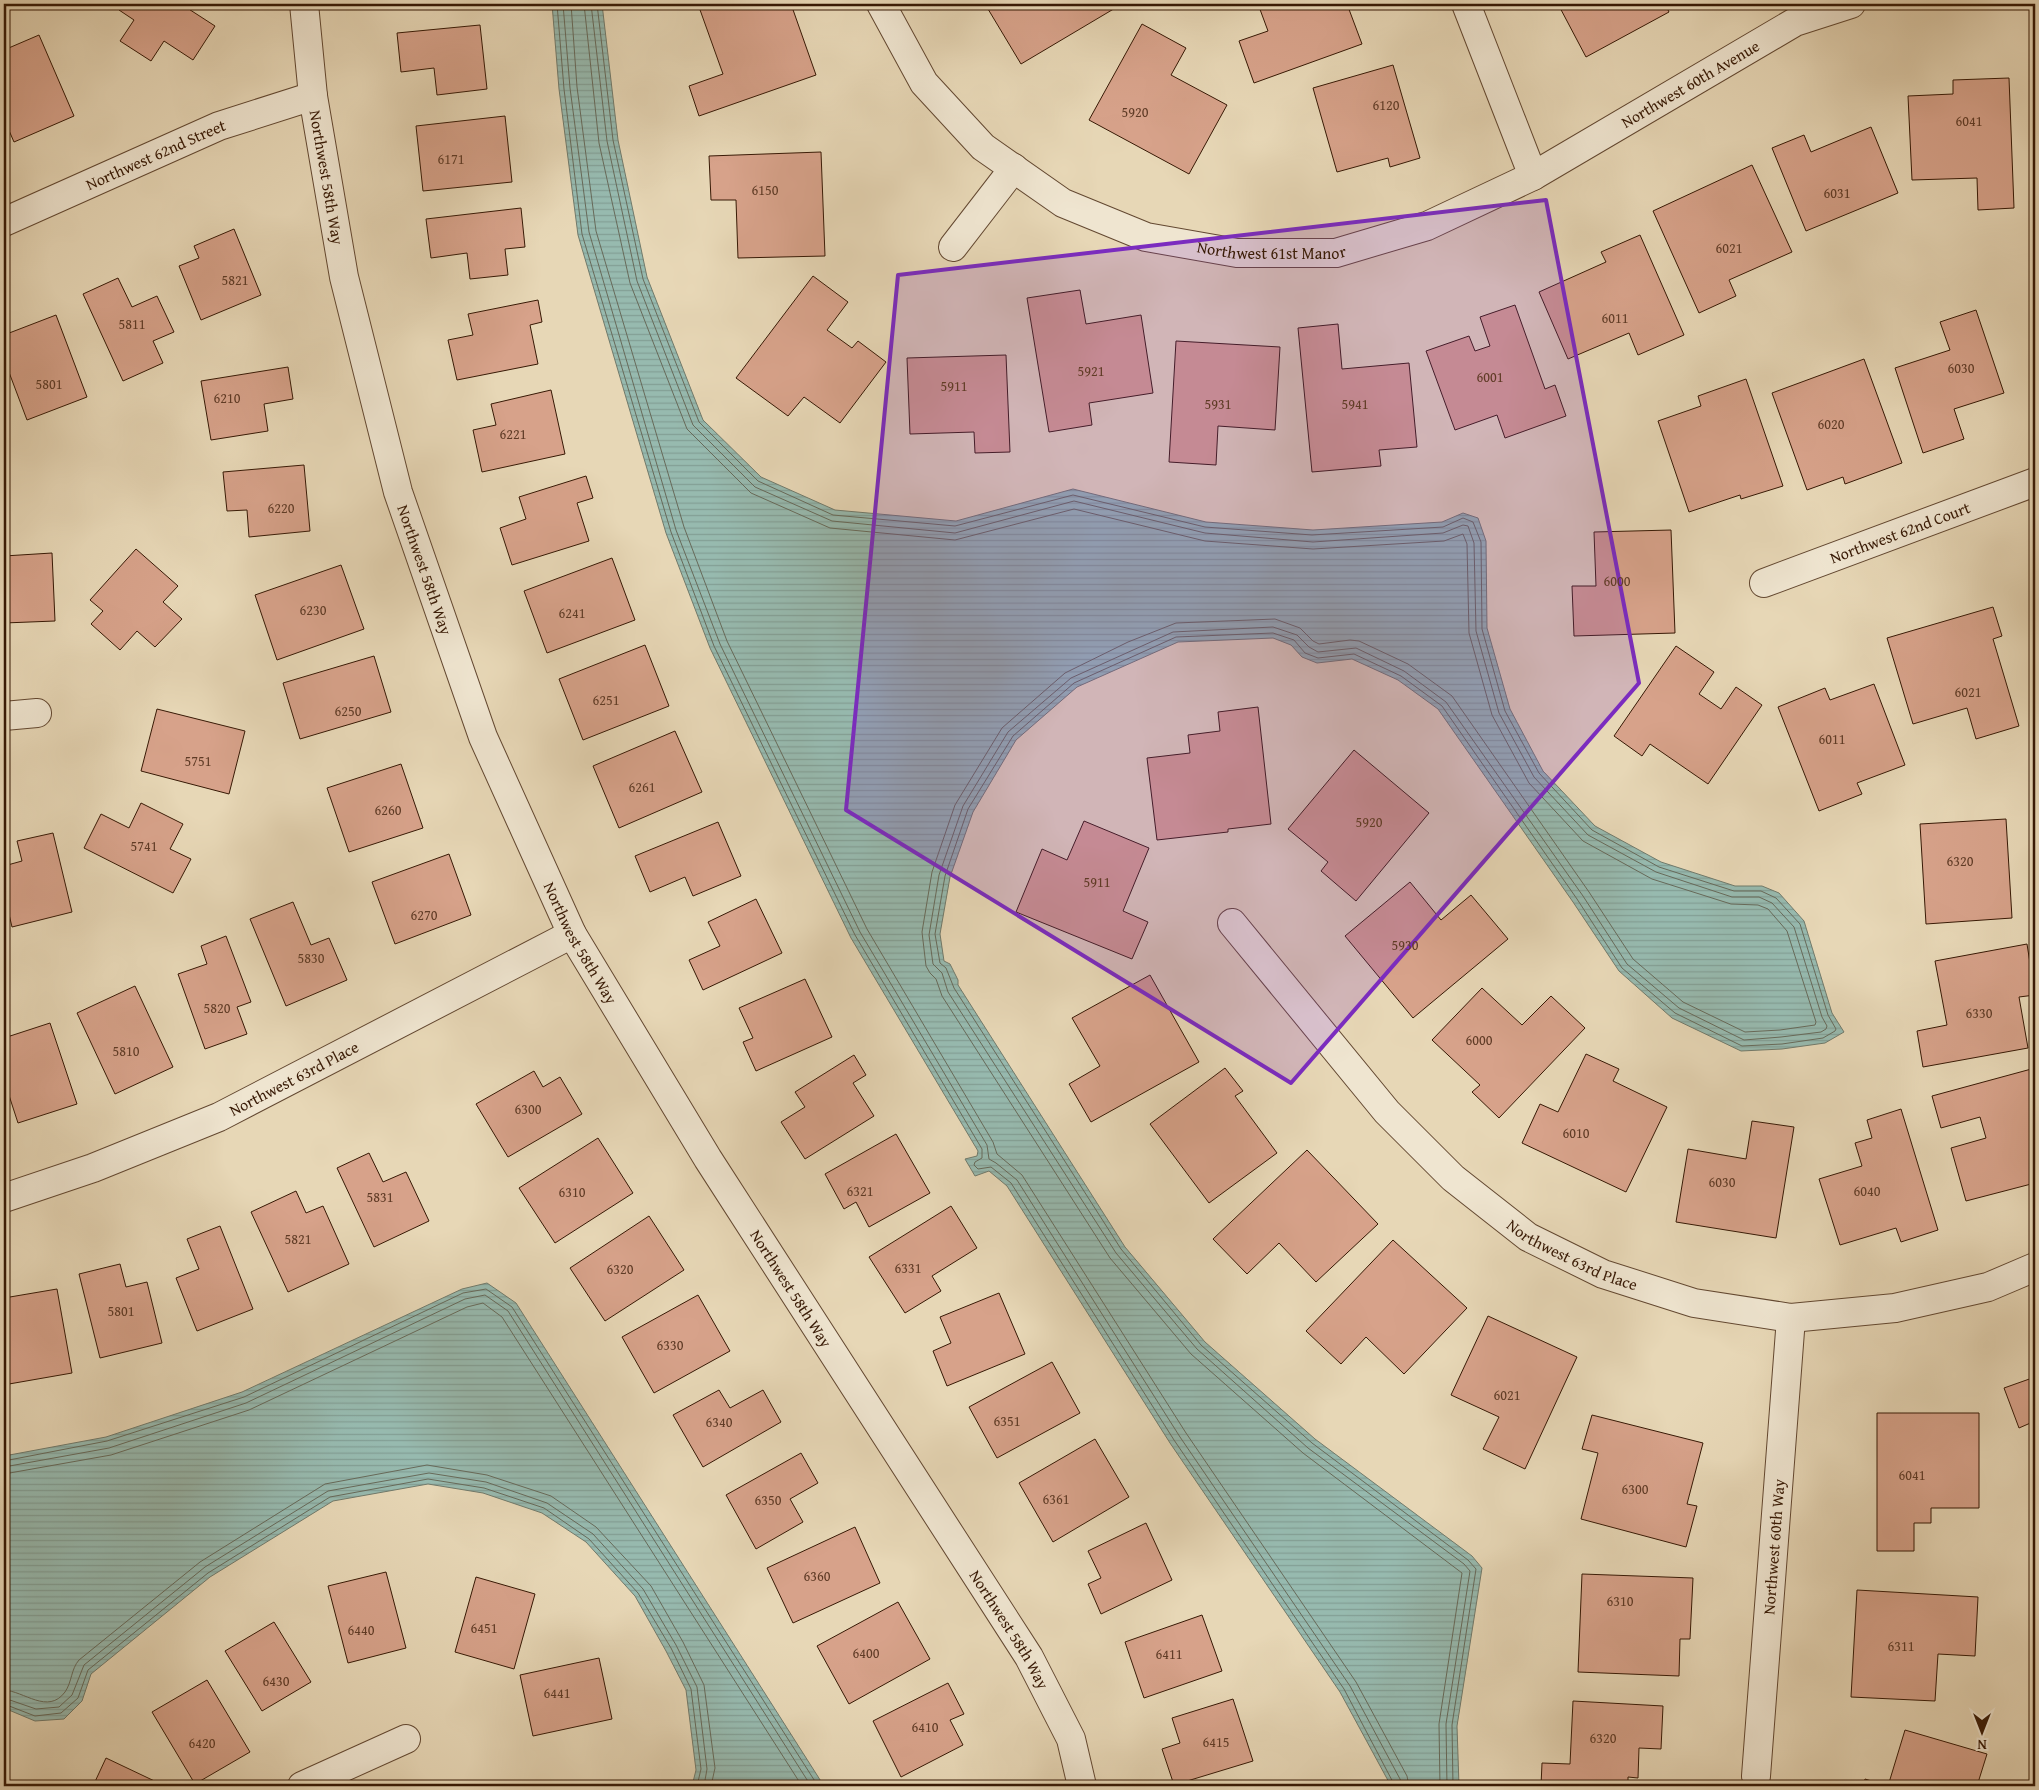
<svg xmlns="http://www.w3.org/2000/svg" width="2039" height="1790" font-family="'Gentium Book Plus',serif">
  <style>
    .water { fill: url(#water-rules); stroke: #717a6b }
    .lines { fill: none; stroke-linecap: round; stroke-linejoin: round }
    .shore { stroke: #676a5a; stroke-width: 1 }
    .building { fill: #d7a28a; stroke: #371905 }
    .street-casing { stroke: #634831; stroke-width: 30 }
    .street { stroke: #efe5d0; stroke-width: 28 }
    .marked { fill: #7b2cbf; fill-opacity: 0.2; stroke: #7b2cbf; stroke-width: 4; stroke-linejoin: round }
    .labels { text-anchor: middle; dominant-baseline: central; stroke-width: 4; stroke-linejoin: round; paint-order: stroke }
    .number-label { font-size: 14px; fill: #5f3b26 }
    .street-label { font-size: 16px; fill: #371905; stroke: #efe5d0 }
  </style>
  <defs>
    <pattern id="water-rules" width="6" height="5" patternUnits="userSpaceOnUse" patternTransform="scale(1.25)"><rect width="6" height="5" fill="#97baaf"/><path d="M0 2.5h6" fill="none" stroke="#839f95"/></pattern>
  </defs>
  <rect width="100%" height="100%" fill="#e7d7b6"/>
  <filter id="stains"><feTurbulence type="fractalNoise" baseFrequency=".004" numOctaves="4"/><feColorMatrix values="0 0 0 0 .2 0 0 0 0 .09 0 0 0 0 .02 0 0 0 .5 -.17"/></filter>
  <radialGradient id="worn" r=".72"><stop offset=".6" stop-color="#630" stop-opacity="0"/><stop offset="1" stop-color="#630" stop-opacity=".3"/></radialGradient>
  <g class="water">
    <path d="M552 4H602L618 140 647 277 703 420 761 477 835 510 956 521 1073 489 1206 522 1313 530 1442 522 1463 513 1478 518 1486 541 1487 628 1510 709 1543 771 1595 826 1661 862 1735 886H1762L1779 893 1804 921 1832 1013 1844 1032 1825 1043 1782 1049 1741 1051 1672 1018 1619 971 1573 902 1438 709 1398 680 1352 659 1317 663 1302 657 1291 645 1273 638 1178 642 1077 687 1016 740 973 812 950 877 940 934 944 961 950 964 958 980V985L1125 1247 1205 1342 1315 1439 1472 1556 1482 1568 1457 1726 1459 1786H1391L1340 1692 1170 1443 1007 1186 989 1171 975 1176 965 1159 977 1156 978 1151 851 938 710 648 666 533 578 235 559 89Z"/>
    <path d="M487 1283 516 1303 824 1786H692L696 1770 686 1690 666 1651 635 1596 586 1542 542 1513 483 1493 428 1484 333 1501 210 1577 91 1674 82 1701 64 1719 35 1721 4 1708V1456L106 1437 242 1392 462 1289Z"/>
  </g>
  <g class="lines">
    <g class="shore">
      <path d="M557 4 564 89 582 234 671 532 714 646 855 935 982 1149V1158L975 1162 974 1165 978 1169 991 1167 1011 1183 1174 1440 1344 1689 1395 1786"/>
      <path d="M563 4 570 88 589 232 676 530 720 644 860 932 987 1145 989 1159 996 1163 1017 1180 1180 1437 1350 1686 1400 1779 1402 1786"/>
      <path d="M571 4 577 87 596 231 684 527 727 641 867 929 993 1142 997 1154 1022 1175 1186 1433 1356 1682 1407 1776 1409 1786"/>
      <path d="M584 4 599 143 630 283 687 429 751 493 830 528 955 540 1074 509 1205 541 1313 549 1444 541 1463 534 1467 544 1469 633 1492 715 1529 783 1583 841 1652 879 1731 904 1758 905 1768 909 1787 931 1816 1022 1815 1025 1780 1030 1745 1032 1683 1002 1633 959 1589 892 1452 696 1408 664 1359 641 1350 640 1319 644 1313 641 1300 628 1275 619 1176 623 1128 642 1065 673 1002 728 955 805 932 872 922 932 926 966 930 973 936 979 942 996 1110 1258 1191 1354 1303 1453 1462 1573 1439 1724 1440 1786"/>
      <path d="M591 4 607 141 637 281 693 425 755 487 832 521 955 533 1074 501 1205 533 1313 542 1443 533 1463 525 1468 526 1474 543 1476 631 1499 713 1534 777 1588 835 1656 872 1732 897H1759L1772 903 1794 927 1822 1017 1827 1026 1826 1029 1821 1032 1781 1037 1744 1040 1679 1008 1627 964 1583 896 1446 702 1404 671 1356 648 1318 652 1309 647 1297 635 1273 627 1173 632 1071 678 1008 732 963 806 939 875 929 935 933 964 942 973 948 992 1116 1253 1197 1349 1308 1448 1464 1564 1470 1571 1446 1724 1447 1786"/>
      <path d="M597 4 613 140 643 279 699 422 758 481 833 515 955 526 1073 495 1205 527 1312 535 1443 527 1463 518 1473 522 1481 542 1482 629 1505 711 1539 773 1592 830 1659 867 1734 891H1761L1776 898 1800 924 1828 1015 1836 1029 1835 1031 1823 1038 1782 1044 1742 1046 1675 1013 1622 968 1577 899 1442 706 1401 676 1354 654 1318 658 1305 653 1294 640 1273 633 1176 637 1074 683 1013 736 968 809 945 876 935 934 940 963 946 968 954 988 1121 1249 1201 1345 1312 1443 1468 1560 1476 1569 1452 1725 1453 1786"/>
      <path d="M4 1461 107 1441 244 1397 463 1293 486 1289 512 1307 818 1786"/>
      <path d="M4 1467 109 1448 246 1403 465 1299 485 1295 508 1311 811 1786"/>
      <path d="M4 1474 111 1455 249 1410 467 1307 483 1303 502 1317 802 1786"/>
      <path d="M4 1690C24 1691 48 1715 65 1692 72 1682 71 1669 79 1660L200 1562 325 1484 427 1465 487 1475 551 1496 596 1527 651 1586 683 1642 704 1685 715 1768 711 1786"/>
      <path d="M4 1698 36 1709 59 1707 72 1695 84 1665 205 1567 328 1491 429 1473 486 1482 547 1503 593 1534 643 1589 676 1645 697 1687 707 1769 704 1786"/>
      <path d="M4 1704 35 1716 61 1713 78 1698 88 1670 208 1573 330 1497 428 1479 484 1488 544 1508 589 1539 638 1593 671 1648 691 1689 701 1769 697 1786"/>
    </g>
  </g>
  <g class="building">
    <path d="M123 4H181L215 26 193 60 164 41 151 61 120 41 134 20 119 10Z"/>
    <path d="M708 4H791L816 75 699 116 689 86 723 74 699 7Z"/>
    <path d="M985 4H1122L1021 64Z"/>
    <path d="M1258 4H1347L1362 44 1254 83 1239 41 1268 31Z"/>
    <path d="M1558 4H1665L1669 12 1586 57Z"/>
    <path d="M1142 24 1186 48 1171 75 1227 105 1189 174 1089 120Z"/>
    <path d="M480 25 487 89 437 95 434 68 401 72 397 33Z"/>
    <path d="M39 35 74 116 14 142 4 119V50Z"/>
    <path d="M1393 65 1420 158 1390 167 1388 158 1337 172 1313 88Z"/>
    <path d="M2009 78 2014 208 1978 210 1977 178 1912 180 1908 96 1953 94V80Z"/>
    <path d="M505 116 512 182 423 191 416 126Z"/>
    <path d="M1871 127 1898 193 1806 231 1772 148 1804 135 1811 152Z"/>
    <path d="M821 152 825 256 738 258 736 200H711L709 156Z"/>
    <path d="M1752 165 1792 252 1729 280 1736 296 1699 313 1653 211Z"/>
    <path d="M521 208 525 247 505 249 508 275 470 279 467 253 431 258 426 219Z"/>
    <path d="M234 229 261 295 201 320 179 266 199 258 194 246Z"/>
    <path d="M1640 235 1684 335 1638 355 1629 333 1568 359 1539 292 1606 262 1601 252Z"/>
    <path d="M813 276 848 302 827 330 852 348 858 341 886 362 840 423 804 397 788 416 736 378Z"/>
    <path d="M118 278 132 307 157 296 174 332 153 341 163 363 123 381 83 294Z"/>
    <path d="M1080 290 1086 324 1141 315 1153 393 1089 403 1092 425 1049 432 1027 298Z"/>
    <path d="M538 300 542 322 530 325 538 364 457 380 448 340 473 335 468 314Z"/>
    <path d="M1515 305 1545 389 1555 385 1566 416 1505 438 1497 415 1455 430 1426 351 1469 336 1475 351 1490 346 1480 317Z"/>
    <path d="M1976 310 2004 393 1954 409 1964 439 1923 453 1895 368 1950 350 1940 322Z"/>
    <path d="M56 315 87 397 27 420 4 359V335Z"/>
    <path d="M1338 324 1342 369 1409 363 1417 447 1379 450 1381 466 1312 472 1298 328Z"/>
    <path d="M1176 341 1280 347 1275 430 1218 426 1216 465 1169 462Z"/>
    <path d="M1006 355 1010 452 975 453 974 432 910 434 907 358Z"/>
    <path d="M1864 359 1902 463 1845 484 1843 477 1807 490 1772 393Z"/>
    <path d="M288 367 293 399 264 404 268 431 211 440 201 381Z"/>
    <path d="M1746 379 1783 486 1741 499 1740 495 1689 512 1658 421 1701 406 1698 396Z"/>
    <path d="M551 390 565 454 482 472 473 430 496 425 491 404Z"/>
    <path d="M304 465 310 531 249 537 247 510 227 511 223 472Z"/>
    <path d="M586 476 593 498 577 503 589 541 512 565 500 528 526 519 519 497Z"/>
    <path d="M1671 530 1675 633 1574 636 1572 586H1596L1594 532Z"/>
    <path d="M136 549 178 586 163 602 182 619 155 647 137 631 120 650 91 624 103 611 90 600Z"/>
    <path d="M52 553 55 621 4 623V556Z"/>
    <path d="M612 558 635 620 547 653 524 591Z"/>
    <path d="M341 565 364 629 277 660 255 595Z"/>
    <path d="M1993 607 2002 636 1993 639 2019 726 1976 739 1967 708 1913 724 1887 638Z"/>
    <path d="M645 645 669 706 583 740 559 679Z"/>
    <path d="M1676 646 1714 672 1699 694 1721 709 1736 687 1762 705 1708 784 1650 744 1642 756 1614 736Z"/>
    <path d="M374 656 391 712 300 739 283 683Z"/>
    <path d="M1874 684 1905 765 1857 783 1862 794 1819 811 1778 707 1825 688 1830 700Z"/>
    <path d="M1258 707 1271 824 1228 829V832L1157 840 1147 758 1190 753 1188 735 1220 731 1218 712Z"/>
    <path d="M157 709 245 731 229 794 141 771Z"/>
    <path d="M675 731 702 792 619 828 593 766Z"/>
    <path d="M1354 750 1429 813 1356 901 1321 871 1328 862 1288 829Z"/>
    <path d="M401 764 423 828 349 852 327 788Z"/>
    <path d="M141 803 183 824 170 849 191 859 173 893 84 848 101 814 129 828Z"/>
    <path d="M2006 819 2012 918 1926 924 1920 824Z"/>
    <path d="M1084 821 1149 848 1123 911 1148 922 1132 959 1016 912 1042 849 1067 860Z"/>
    <path d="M718 822 741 876 693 896 685 877 650 892 635 856Z"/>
    <path d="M53 833 72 912 12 927 4 893V866L22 861 17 841Z"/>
    <path d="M449 854 471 915 395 944 372 882Z"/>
    <path d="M1410 882 1441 920 1471 895 1508 939 1413 1018 1345 936Z"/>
    <path d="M756 899 782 953 703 990 689 960 720 946 708 922Z"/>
    <path d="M293 902 311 945 329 938 347 980 286 1006 250 919Z"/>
    <path d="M226 936 251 1002 237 1007 247 1034 205 1049 178 974 207 964 201 946Z"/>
    <path d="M2027 944 2035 995 2019 997 2028 1048 1923 1067 1917 1031 1947 1025 1935 961Z"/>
    <path d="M1150 975 1199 1062 1091 1122 1069 1084 1100 1066 1072 1018Z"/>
    <path d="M805 979 832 1037 756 1071 743 1042 753 1038 739 1008Z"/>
    <path d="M135 986 173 1067 115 1094 77 1013Z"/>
    <path d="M1482 988 1522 1025 1551 996 1585 1028 1499 1118 1472 1092 1480 1085 1432 1040Z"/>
    <path d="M50 1023 77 1104 18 1123 4 1080V1038Z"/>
    <path d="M1586 1054 1619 1069 1613 1081 1667 1107 1626 1192 1522 1143 1540 1104 1558 1112Z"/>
    <path d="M854 1055 866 1075 853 1083 874 1116 805 1159 781 1122 805 1107 795 1092Z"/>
    <path d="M1225 1068 1243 1091 1235 1096 1277 1153 1209 1203 1150 1124Z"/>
    <path d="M2035 1068V1183L1966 1201 1951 1148 1986 1138 1980 1117 1941 1128 1932 1096Z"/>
    <path d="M534 1071 543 1087 560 1077 582 1114 508 1157 476 1104Z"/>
    <path d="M1901 1109 1938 1230 1901 1242 1896 1228 1840 1245 1819 1179 1862 1166 1855 1143 1872 1138 1867 1120Z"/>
    <path d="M1752 1121 1794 1127 1776 1238 1676 1222 1688 1149 1746 1159Z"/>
    <path d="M896 1134 930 1193 869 1227 856 1202 844 1209 825 1174Z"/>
    <path d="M598 1138 633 1193 555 1243 519 1188Z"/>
    <path d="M1307 1150 1378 1224 1316 1282 1279 1243 1247 1274 1213 1239Z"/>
    <path d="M369 1153 383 1182 406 1172 429 1221 374 1247 337 1168Z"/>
    <path d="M296 1191 306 1213 323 1206 349 1264 288 1292 251 1212Z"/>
    <path d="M951 1206 977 1248 932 1276 941 1291 905 1313 869 1257Z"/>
    <path d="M649 1216 684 1270 605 1321 570 1268Z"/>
    <path d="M220 1226 253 1309 197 1331 176 1278 199 1269 187 1239Z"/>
    <path d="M1393 1240 1467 1308 1404 1374 1366 1337 1341 1364 1306 1331Z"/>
    <path d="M120 1264 126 1287 147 1282 162 1343 100 1358 79 1274Z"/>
    <path d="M57 1289 72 1373 9 1384 4 1356V1298Z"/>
    <path d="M999 1293 1025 1354 947 1386 933 1351 951 1343 940 1317Z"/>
    <path d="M698 1295 730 1351 654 1393 622 1337Z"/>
    <path d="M1488 1316 1577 1357 1525 1469 1483 1449 1499 1417 1451 1395Z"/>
    <path d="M1052 1362 1080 1413 997 1458 969 1407Z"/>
    <path d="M2035 1377V1421L2019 1428 2004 1388Z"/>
    <path d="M719 1390 730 1408 763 1390 781 1422 703 1467 673 1415Z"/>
    <path d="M1877 1413H1979V1508H1931V1523H1914V1551H1877Z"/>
    <path d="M1592 1415 1703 1443 1687 1504 1697 1506 1686 1547 1581 1519 1598 1453 1582 1449Z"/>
    <path d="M1095 1439 1129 1497 1053 1542 1019 1483Z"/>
    <path d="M801 1453 818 1483 790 1499 803 1522 756 1549 726 1495Z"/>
    <path d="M1146 1523 1172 1580 1101 1614 1088 1584 1101 1578 1088 1551Z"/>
    <path d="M855 1527 880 1583 793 1623 767 1568Z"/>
    <path d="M386 1572 406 1648 348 1663 328 1586Z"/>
    <path d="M1582 1574 1693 1578 1690 1639H1680L1679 1676 1578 1672Z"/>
    <path d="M476 1577 535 1594 514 1669 455 1652Z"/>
    <path d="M1857 1590 1978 1597 1975 1656 1938 1654 1935 1701 1851 1697Z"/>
    <path d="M898 1602 930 1659 849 1704 817 1646Z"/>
    <path d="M1202 1615 1222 1671 1144 1698 1125 1642Z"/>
    <path d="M274 1622 311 1682 262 1711 225 1651Z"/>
    <path d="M599 1658 612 1719 533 1736 520 1675Z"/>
    <path d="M207 1680 250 1752 195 1784 152 1712Z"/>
    <path d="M948 1683 964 1714 950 1720 963 1745 901 1777 873 1721Z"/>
    <path d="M1233 1699 1253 1761 1174 1785 1162 1749 1180 1743 1172 1718Z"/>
    <path d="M1573 1701 1663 1706 1661 1749 1639 1748 1638 1778 1628 1777V1786H1541L1542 1763 1570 1764Z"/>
    <path d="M1905 1730 1987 1754 1977 1786H1863L1865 1779 1888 1786Z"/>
    <path d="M106 1758 165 1786H93Z"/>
  </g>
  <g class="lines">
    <defs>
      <g id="street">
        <path id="s1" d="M304 4 313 96 344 277 398 492 483 737 572 934 708 1159 1029 1657 1071 1739 1082 1786"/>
        <path id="s2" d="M881 4 924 83 983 147 1063 203 1146 237 1237 253H1336L1427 226 1533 176 1795 22 1851 4"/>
        <path d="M1466 4 1533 176"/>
        <path id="s3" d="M4 222 219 126 313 96"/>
        <path d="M953 247 1014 168"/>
        <path id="s4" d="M1764 583 2035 482"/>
        <path d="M4 716 37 713"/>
        <path id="s5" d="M1232 923 1387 1112 1453 1178 1528 1237 1603 1274 1694 1303 1791 1318 1895 1308 1988 1287 2035 1267"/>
        <path id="s6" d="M4 1198 93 1168 219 1117 572 934"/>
        <path id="s7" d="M1756 1776 1791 1318"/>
        <path d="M302 1786 406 1739"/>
      </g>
    </defs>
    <use href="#street" class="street-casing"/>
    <use href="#street" class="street"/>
  </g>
  <path class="marked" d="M1546 200 1639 683 1291 1083 846 810 898 275Z"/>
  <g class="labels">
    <g class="number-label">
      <text x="1386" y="105">6120</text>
      <text x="1135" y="112">5920</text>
      <text x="1969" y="121">6041</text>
      <text x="451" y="159">6171</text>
      <text x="765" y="190">6150</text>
      <text x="1837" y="193">6031</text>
      <text x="1729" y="248">6021</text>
      <text x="235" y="280">5821</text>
      <text x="1615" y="318">6011</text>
      <text x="132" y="324">5811</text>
      <text x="1961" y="368">6030</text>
      <text x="1091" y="371">5921</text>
      <text x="1490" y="377">6001</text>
      <text x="49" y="384">5801</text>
      <text x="954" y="386">5911</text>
      <text x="227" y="398">6210</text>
      <text x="1218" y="404">5931</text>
      <text x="1355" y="404">5941</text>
      <text x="1831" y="424">6020</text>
      <text x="513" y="434">6221</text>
      <text x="281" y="508">6220</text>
      <text x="1617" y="581">6000</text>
      <text x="313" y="610">6230</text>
      <text x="572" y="613">6241</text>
      <text x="1968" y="692">6021</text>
      <text x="606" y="700">6251</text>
      <text x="348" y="711">6250</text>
      <text x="1832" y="739">6011</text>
      <text x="198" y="761">5751</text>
      <text x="642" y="787">6261</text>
      <text x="388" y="810">6260</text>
      <text x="1369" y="822">5920</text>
      <text x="144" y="846">5741</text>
      <text x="1960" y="861">6320</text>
      <text x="1097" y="882">5911</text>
      <text x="424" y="915">6270</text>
      <text x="1405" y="945">5930</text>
      <text x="311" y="958">5830</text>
      <text x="217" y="1008">5820</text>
      <text x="1979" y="1013">6330</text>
      <text x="1479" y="1040">6000</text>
      <text x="126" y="1051">5810</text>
      <text x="528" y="1109">6300</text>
      <text x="1576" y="1133">6010</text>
      <text x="1722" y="1182">6030</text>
      <text x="860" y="1191">6321</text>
      <text x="1867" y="1191">6040</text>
      <text x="572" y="1192">6310</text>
      <text x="380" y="1197">5831</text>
      <text x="298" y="1239">5821</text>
      <text x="908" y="1268">6331</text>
      <text x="620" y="1269">6320</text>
      <text x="121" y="1311">5801</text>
      <text x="670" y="1345">6330</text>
      <text x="1507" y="1395">6021</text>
      <text x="1007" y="1421">6351</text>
      <text x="719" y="1422">6340</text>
      <text x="1912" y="1475">6041</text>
      <text x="1635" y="1489">6300</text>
      <text x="1056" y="1499">6361</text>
      <text x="768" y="1500">6350</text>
      <text x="817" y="1576">6360</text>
      <text x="1620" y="1601">6310</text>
      <text x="484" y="1628">6451</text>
      <text x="361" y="1630">6440</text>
      <text x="1901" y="1646">6311</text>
      <text x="866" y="1653">6400</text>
      <text x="1169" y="1654">6411</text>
      <text x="276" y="1681">6430</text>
      <text x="557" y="1693">6441</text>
      <text x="925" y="1727">6410</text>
      <text x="1603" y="1738">6320</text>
      <text x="1216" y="1742">6415</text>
      <text x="202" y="1743">6420</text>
    </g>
    <g class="street-label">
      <text stroke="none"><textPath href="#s2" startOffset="950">Northwest 60th Avenue</textPath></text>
      <text stroke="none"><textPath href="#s3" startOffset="166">Northwest 62nd Street</textPath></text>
      <text stroke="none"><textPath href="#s1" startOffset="175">Northwest 58th Way</textPath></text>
      <text stroke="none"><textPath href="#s2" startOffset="491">Northwest 61st Manor</textPath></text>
      <text stroke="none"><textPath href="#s4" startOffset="145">Northwest 62nd Court</textPath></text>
      <text stroke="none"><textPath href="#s1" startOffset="580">Northwest 58th Way</textPath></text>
      <text stroke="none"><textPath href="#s1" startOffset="985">Northwest 58th Way</textPath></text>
      <text stroke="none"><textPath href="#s6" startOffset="314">Northwest 63rd Place</textPath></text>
      <text stroke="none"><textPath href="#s5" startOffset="481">Northwest 63rd Place</textPath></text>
      <text stroke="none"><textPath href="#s1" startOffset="1390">Northwest 58th Way</textPath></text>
      <text stroke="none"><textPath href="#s7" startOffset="230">Northwest 60th Way</textPath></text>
      <text stroke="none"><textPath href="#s1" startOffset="1795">Northwest 58th Way</textPath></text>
    </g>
  </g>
  <rect width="2039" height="1790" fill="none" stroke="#e7d7b6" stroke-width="20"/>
  <rect x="5" y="5" width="2029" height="1780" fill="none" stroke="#371905" stroke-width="2.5"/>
  <rect x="10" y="10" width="2019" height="1770" fill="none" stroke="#371905"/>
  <g transform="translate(1982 1732) rotate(180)" stroke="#efe5d0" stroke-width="4" paint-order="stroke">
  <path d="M0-4L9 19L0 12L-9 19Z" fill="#371905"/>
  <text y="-8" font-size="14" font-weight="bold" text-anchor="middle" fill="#371905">N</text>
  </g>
  <rect width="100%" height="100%" filter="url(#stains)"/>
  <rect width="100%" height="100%" fill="url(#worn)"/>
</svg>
